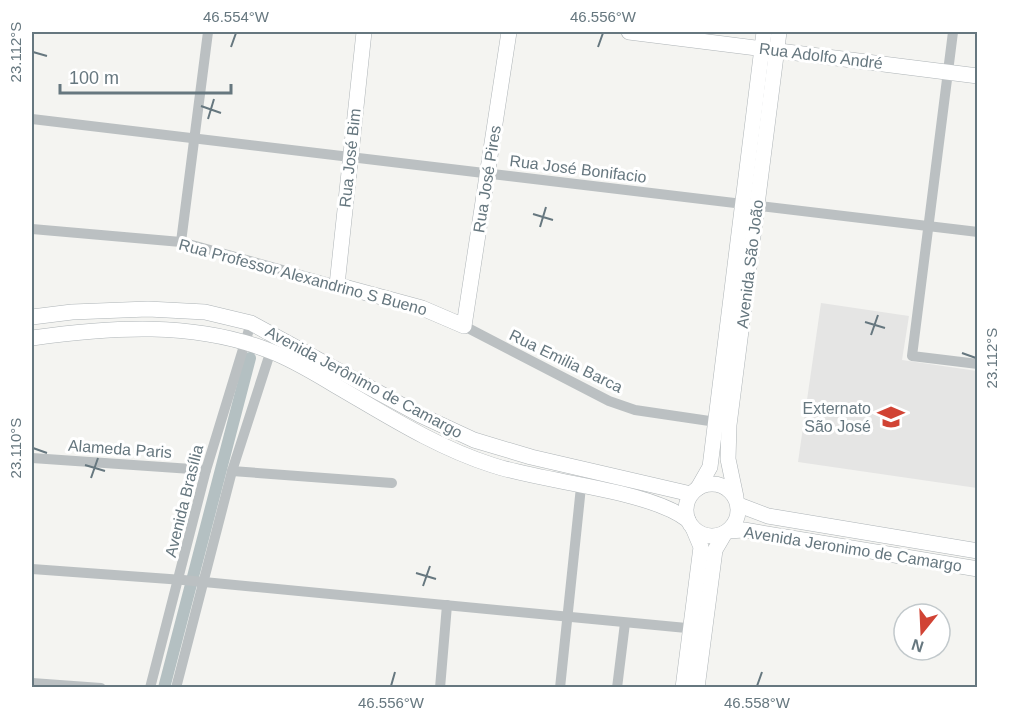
<svg xmlns="http://www.w3.org/2000/svg" width="1009" height="719" font-family="Helvetica,sans-serif">
  <style>
    .built { fill: #e5e5e4 }
    .lines { fill: none; stroke-linecap: round; stroke-linejoin: round }
    .canal { stroke: #b4c0c2; stroke-width: 12 }
    .secondary-casing { stroke: #aeb4b7; stroke-width: 16 }
    .street { stroke: #bbc0c2; stroke-width: 10 }
    .secondary { stroke: #fff; stroke-width: 15 }
    .ticks { fill: none; stroke: #66777f; stroke-width: 2 }
    .labels { text-anchor: middle; dominant-baseline: central; stroke-width: 6; stroke-linejoin: round; paint-order: stroke }
    .street-label { font-size: 16px; fill: #66777f; stroke: #fff }
    .poi-label { font-size: 16px; fill: #66777f; stroke: #fff; text-anchor: end }
    .neatline { fill: none; stroke: #66777f; stroke-width: 2 }
    .ticks-label { font-size: 15px; text-anchor: middle; fill: #66777f }
  </style>
  <rect width="100%" height="100%" fill="#f4f4f1"/>
  <path class="built" d="M821 303 909 316 902 360 977 371V488L798 462Z"/>
  <g class="lines">
    <path class="canal" d="M164 688 250 358"/>
    <defs>
      <g id="secondary">
        <path d="M364 32 337 285 422 308 464 326 509 32"/>
        <path d="M629 32 978 76"/>
        <path d="M32 317 72 312 148 309 205 312 251 323 420 415 474 440 531 457 691 494"/>
        <path d="M32 338C111 327 194 321 270 351 294 360 316 374 338 387 388 416 436 447 492 465 545 483 647 489 688 520"/>
        <circle cx="712" cy="510" r="26"/>
        <path d="M698 488 710 467 764 32"/>
        <path d="M736 497 728 459 729 425 779 32"/>
        <path d="M739 505 768 516 978 551"/>
        <path d="M728 531 744 530 978 569"/>
        <path d="M683 688 701 547 693 528"/>
        <path d="M697 688 715 550 725 533"/>
      </g>
    </defs>
    <use href="#secondary" class="secondary-casing"/>
    <g class="street">
      <path d="M953 32 912 356 978 364"/>
      <path d="M32 119 978 232"/>
      <path d="M32 229 181 242 337 285"/>
      <path d="M181 242 208 32"/>
      <path d="M464 326 609 401 635 410 723 423"/>
      <path d="M32 458 206 470"/>
      <path d="M232 471 392 483"/>
      <path d="M32 569 183 580 697 629"/>
      <path d="M32 683 101 688"/>
      <path d="M150 688 206 470 251 323"/>
      <path d="M176 688 232 471 273 344"/>
      <path d="M440 688 447 605"/>
      <path d="M560 688 581 487"/>
      <path d="M617 688 625 623"/>
    </g>
    <use href="#secondary" class="secondary"/>
  </g>
  <path class="ticks" d="M231 47 236 33M598 47 603 33M33 52 47 56M201 106 221 113M208 119 214 99M533 214 553 220M540 227 546 207M865 322 885 328M871 335 878 315M962 353 976 358M33 448 47 453M85 465 105 471M91 478 98 458M416 573 436 579M423 586 430 566M391 686 395 672M757 686 762 672"/>
  <defs>
    <symbol id="school-bare" viewBox="-9 -9 18 18"><path d="M0-5L7-2L0 1L-7-2ZM-4 1L0 2.5L4 1V4Q0 6-4 4Z" fill="#d14334" stroke="#fff" stroke-width="2.5" paint-order="stroke"/></symbol>
  </defs>
  <g fill-rule="evenodd">
    <use href="#school-bare" x="872" y="398" width="38" height="38"/>
  </g>
  <g class="labels">
    <g class="street-label">
      <text transform="translate(821 56) rotate(7)">Rua Adolfo André</text>
      <text transform="translate(350 158) rotate(-84)">Rua José Bim</text>
      <text transform="translate(578 169) rotate(7)">Rua José Bonifacio</text>
      <text transform="translate(487 179) rotate(-81)">Rua José Pires</text>
      <text transform="translate(750 264) rotate(-83)">Avenida São João</text>
      <text transform="translate(303 277) rotate(15)">Rua Professor Alexandrino S Bueno</text>
      <text transform="translate(566 361) rotate(26)">Rua Emilia Barca</text>
      <text transform="translate(364 382) rotate(28)">Avenida Jerônimo de Camargo</text>
      <text transform="translate(120 449) rotate(4)">Alameda Paris</text>
      <text transform="translate(184 501) rotate(-76)">Avenida Brasília</text>
      <text transform="translate(853 549) rotate(9)">Avenida Jeronimo de Camargo</text>
    </g>
    <g class="poi-label">
      <text x="871" y="408">Externato<tspan x="871" dy="18">São José</tspan></text>
    </g>
  </g>
  <rect width="1009" height="719" fill="none" stroke="#ffffff" stroke-width="66"/>
  <g transform="translate(922 632) rotate(198)"><circle r="28" fill="#ffffff" stroke="#c2c9cc" stroke-width="1.5"/>
  <path d="M0-4.5L10 22L0 15L-10 22Z" fill="#d14334"/>
  <text y="-9" font-size="16" font-weight="bold" text-anchor="middle" fill="#66777f">N</text>
  </g>
  <path d="M60 84v9h171v-9" fill="none" stroke="#66777f" stroke-width="3"/>
  <text x="69" y="84" font-size="18" fill="#66777f" stroke="#ffffff" stroke-width="4.5" paint-order="stroke">100 m</text>
  <rect x="33" y="33" width="943" height="653" class="neatline"/>
  <g class="ticks-label">
    <text x="236" y="22">46.554°W</text>
    <text x="603" y="22">46.556°W</text>
    <text transform="translate(16 52) rotate(-90)" y="5">23.112°S</text>
    <text transform="translate(992 358) rotate(-90)" y="5">23.112°S</text>
    <text transform="translate(16 448) rotate(-90)" y="5">23.110°S</text>
    <text x="391" y="708">46.556°W</text>
    <text x="757" y="708">46.558°W</text>
  </g>
</svg>
